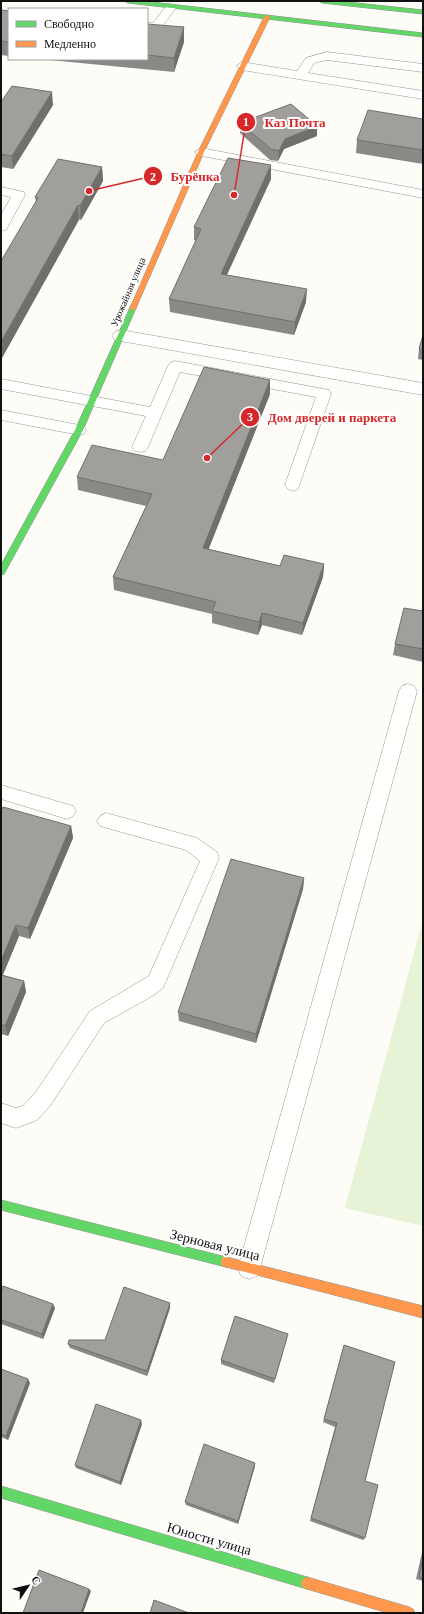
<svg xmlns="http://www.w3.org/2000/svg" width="424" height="1614" font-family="Georgia,serif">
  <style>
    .green { fill: #e7f3d7 }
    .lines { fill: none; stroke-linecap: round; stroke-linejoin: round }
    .lane-casing { stroke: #979795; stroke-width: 1 }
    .street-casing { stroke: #979795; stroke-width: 1 }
    .fast-casing { stroke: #8e8d8b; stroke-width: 1 }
    .slow-casing { stroke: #8e8d8b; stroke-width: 1 }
    .lane { fill: #fffffe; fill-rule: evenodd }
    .street { fill: #fffffe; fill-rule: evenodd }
    .fast { fill: #63d668; fill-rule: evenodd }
    .slow { fill: #ff974d; fill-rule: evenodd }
    .wall { fill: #8a8986 }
    .shaded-wall { fill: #716f6d }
    .building { fill: #a19f9c; stroke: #716f6d }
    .labels { text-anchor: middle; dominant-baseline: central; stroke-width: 4; stroke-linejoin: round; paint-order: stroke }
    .far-street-label { font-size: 10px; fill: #111; stroke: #fff }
    .near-street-label { font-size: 14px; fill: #111; stroke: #fff }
    .leader { fill: none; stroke: #d62828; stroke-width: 1.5 }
    .callout-dot { fill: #d62828; stroke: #fff; stroke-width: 1.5 }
    .mark-label { font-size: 12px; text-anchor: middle; font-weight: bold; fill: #fff }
    .callout-label { font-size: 13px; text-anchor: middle; font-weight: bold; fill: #d62828; stroke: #fff; stroke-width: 4; stroke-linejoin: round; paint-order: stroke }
  </style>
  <rect width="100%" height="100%" fill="#fdfcf7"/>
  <path class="green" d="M423 919V1226L345 1208Z"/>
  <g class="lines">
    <defs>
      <g id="lane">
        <path d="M171 4 177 7 160 29H147V23H153L167 5Z"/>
        <path d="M327 52 423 64V72L327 60 314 63 308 73 423 91V99L242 70 236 66 242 62 297 71 306 58Z"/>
        <path d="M201 148 423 190V198L197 155 195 152Z"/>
        <path d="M1 187 24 192 25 195 6 230 1 231V215L11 197 1 195Z"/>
        <path d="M175 361 329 390 331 394 298 489 293 491 288 489 285 485 316 397 180 372 148 447 145 451 140 452 135 451 132 447 146 416 1 389V379L150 407 168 366 170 363Z"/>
        <path d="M1 410 79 425 84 426 86 430 84 434 79 435 1 420Z"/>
        <path d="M408 684 414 686 417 691 260 1268 257 1276 249 1279 241 1276 238 1268 399 691 402 686Z"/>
        <path d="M1 785 73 806 76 811 73 816 67 819 1 799Z"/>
        <path d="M106 813 197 838 217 852 219 858 163 988 154 995 104 1023 50 1106 37 1120 16 1128 1 1123V1103L16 1108 23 1106 36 1092 90 1011 149 976 200 861 186 850 100 826 97 821 100 816Z"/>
      </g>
      <path id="street" d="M121 330 423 383V395L115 340 112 336 115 332Z"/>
      <g id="fast">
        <path d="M125 1H143L423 33V37L128 3Z"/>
        <path d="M319 1H338L423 10V14L322 3Z"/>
        <path d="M131 306H135L136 308 83 430 4 574 1 575V565L75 430Z"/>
        <path d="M1 1200 226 1257 230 1258 231 1262 230 1266 226 1267 1 1210Z"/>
        <path d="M1 1486 307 1577 311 1579 313 1583 311 1587 307 1589 1 1498Z"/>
      </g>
      <g id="slow">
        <path d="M267 15 270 17 204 152 136 308 135 310H131L130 308 198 152 264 17Z"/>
        <path d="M226 1257 423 1306V1318L226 1267 222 1266 221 1262 222 1258Z"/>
        <path d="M307 1577 409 1607 413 1609 415 1613H388L307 1589 303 1587 301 1583 303 1579Z"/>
      </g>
    </defs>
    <use href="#lane" class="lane-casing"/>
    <use href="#street" class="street-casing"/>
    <use href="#fast" class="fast-casing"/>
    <use href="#slow" class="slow-casing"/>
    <use href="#lane" class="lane"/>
    <use href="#street" class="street"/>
    <use href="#fast" class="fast"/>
    <use href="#slow" class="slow"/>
  </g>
  <g class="wall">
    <path d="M1 10 9 11V56L1 55Z"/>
    <path d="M147 24 184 42 174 72 39 59H147Z"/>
    <path d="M1 102 53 105 13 169 1 167Z"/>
    <path d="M423 119V164L356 153 357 140Z"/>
    <path d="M240 123 317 136 284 149 278 161 270 160 240 133Z"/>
    <path d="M271 165V179L227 275 306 302 294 335 170 312 169 299 196 241 194 240V227Z"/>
    <path d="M102 167 103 181 81 220 36 203 35 197Z"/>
    <path d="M423 335V360L418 359 419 349Z"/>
    <path d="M270 380V394L208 549 280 566 324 564 323 577 302 635 262 625 258 635 212 623V614L114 590 113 577 146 506 78 490 77 477 163 460Z"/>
    <path d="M423 611V662L393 655 395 644Z"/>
    <path d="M1 811 71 826 73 838 30 939 19 936 3 975 24 981 26 992 8 1036 1 1034Z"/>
    <path d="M304 878 303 889 256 1043 179 1021 178 1012Z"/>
    <path d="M1 1292 55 1308 43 1339 1 1324Z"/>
    <path d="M170 1308 147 1376 70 1348 68 1344 105 1340Z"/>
    <path d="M287 1338 274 1383 221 1364V1360Z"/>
    <path d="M343 1349 365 1481V1538L363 1540 310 1521 335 1427 323 1422Z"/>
    <path d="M1 1369 30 1383 8 1440 1 1437Z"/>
    <path d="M142 1424 121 1485 76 1468 75 1465Z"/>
    <path d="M255 1466 238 1524 186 1505 185 1502Z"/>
    <path d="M423 1548V1581L416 1579Z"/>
  </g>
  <g class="shaded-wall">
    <path d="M184 27V42L174 72V58Z"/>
    <path d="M52 92 53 105 13 169 12 156Z"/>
    <path d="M317 126V136L284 149 278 161 279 151 285 139Z"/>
    <path d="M271 165V179L221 287V274Z"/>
    <path d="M102 167 103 181 81 220 80 206Z"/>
    <path d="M78 205 79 220 1 360V342Z"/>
    <path d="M307 289 306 302 294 335 295 322Z"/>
    <path d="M270 380V394L204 561 203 548Z"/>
    <path d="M324 564 323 577 302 635 303 623Z"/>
    <path d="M262 613V625L258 635 259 622Z"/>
    <path d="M71 826 73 838 30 939 28 928Z"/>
    <path d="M304 878 303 889 256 1043V1034Z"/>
    <path d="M16 925 19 936 1 979V961Z"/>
    <path d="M24 981 26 992 8 1036 5 1026Z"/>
    <path d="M170 1303V1308L147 1376V1371Z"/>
    <path d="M53 1304 55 1308 43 1339 42 1334Z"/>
    <path d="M28 1379 30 1383 8 1440 6 1436Z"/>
    <path d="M141 1420 142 1424 121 1485 120 1482Z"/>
    <path d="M255 1463V1466L238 1524V1521Z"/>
    <path d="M89 1589 91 1591 83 1613H81Z"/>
  </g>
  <g class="building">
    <path d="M1 10 9 11V42L1 41Z"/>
    <path d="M147 24 184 27 174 58 147 55Z"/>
    <path d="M12 86 52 92 12 156 1 154V102Z"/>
    <path d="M291 104 317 126 285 139 279 151 271 149 240 123Z"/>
    <path d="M368 110 423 119V150L357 140Z"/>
    <path d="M228 158 271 165 221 274 307 289 295 322 169 299 201 229 194 227Z"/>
    <path d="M58 159 102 167 80 206 78 205 1 342V261L38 198 35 197Z"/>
    <path d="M423 335V350L419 349Z"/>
    <path d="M204 367 270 380 203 548 280 566 284 555 324 564 303 623 262 613 259 622 212 611 216 602 113 577 152 494 77 477 92 445 163 460Z"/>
    <path d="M404 608 423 611V649L395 644Z"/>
    <path d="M3 807 71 826 28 928 16 925 1 961V811Z"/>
    <path d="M231 859 304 878 256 1034 178 1012Z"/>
    <path d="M1 975 24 981 5 1026 1 1024Z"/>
    <path d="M3 1286 53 1304 42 1334 1 1320V1292Z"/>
    <path d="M124 1287 170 1303 147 1371 68 1344 69 1340H105Z"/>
    <path d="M235 1316 288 1334 275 1379 221 1360Z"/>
    <path d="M344 1345 395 1362 365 1481 378 1485 365 1538 311 1518 337 1423 324 1419Z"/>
    <path d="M1 1369 28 1379 6 1436 1 1434Z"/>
    <path d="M96 1404 141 1420 120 1482 75 1465Z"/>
    <path d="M204 1444 255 1463 238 1521 185 1502Z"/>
    <path d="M423 1558V1578L419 1577Z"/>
    <path d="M39 1570 89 1589 81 1613H23Z"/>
    <path d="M154 1600 189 1613H150Z"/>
  </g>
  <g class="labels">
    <g class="far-street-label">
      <text transform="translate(128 292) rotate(-67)">Урожайная улица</text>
    </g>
    <g class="near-street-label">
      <text transform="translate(215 1245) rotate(14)">Зерновая улица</text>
      <text transform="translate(209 1539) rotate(16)">Юности улица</text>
    </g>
  </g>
  <path class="leader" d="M234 195L246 122M89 191L153 176M207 458L250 417"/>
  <g class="callout-dot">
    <circle cx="234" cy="195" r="4"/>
    <circle cx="89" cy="191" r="4"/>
    <circle cx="207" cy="458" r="4"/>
    <circle cx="246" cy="122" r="10"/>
    <circle cx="153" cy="176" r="10"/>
    <circle cx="250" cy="417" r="10"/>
  </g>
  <g class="mark-label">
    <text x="246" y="126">1</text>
    <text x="153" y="181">2</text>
    <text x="250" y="421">3</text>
  </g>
  <g class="callout-label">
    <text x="295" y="127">Каз Почта</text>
    <text x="195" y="181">Бурёнка</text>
    <text x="332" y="422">Дом дверей и паркета</text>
  </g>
  <rect width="424" height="1614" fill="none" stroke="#111111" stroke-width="4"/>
  <rect x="8" y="8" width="140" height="52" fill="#ffffff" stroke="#a0a0a0"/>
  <rect x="16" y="21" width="20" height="6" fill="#63d668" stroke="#a0a0a0"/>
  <text x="44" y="28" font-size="12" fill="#111111">Свободно</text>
  <rect x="16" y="41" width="20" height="6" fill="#ff974d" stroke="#a0a0a0"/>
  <text x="44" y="48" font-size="12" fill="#111111">Медленно</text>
  <g transform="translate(28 1586) rotate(55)" stroke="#ffffff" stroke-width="3" paint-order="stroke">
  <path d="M0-3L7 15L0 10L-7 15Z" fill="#111111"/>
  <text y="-6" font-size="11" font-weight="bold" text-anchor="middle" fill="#111111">С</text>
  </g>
</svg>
